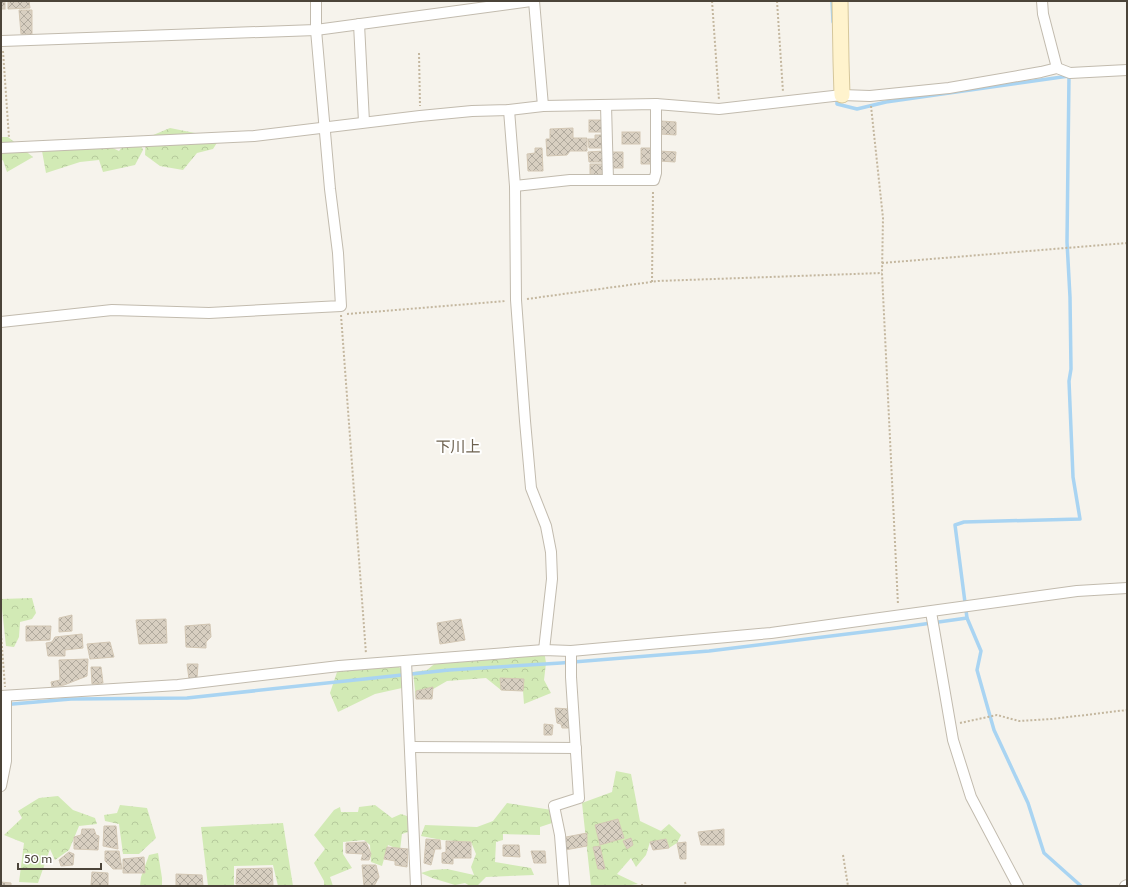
<svg xmlns="http://www.w3.org/2000/svg" width="1128" height="887" font-family="Cabin,'Noto Sans JP',sans-serif">
  <style>
    .forest { fill: url(#forest-crowns) }
    .lines { fill: none; stroke-linecap: round; stroke-linejoin: round }
    .stream { stroke: #a9d4f2; stroke-width: 3.5 }
    .building { fill: url(#building-cross-hatch); stroke: #d3c7b4 }
    .street-casing { stroke: #c2bbae; stroke-width: 12 }
    .secondary-casing { stroke: #d6c79b; stroke-width: 17 }
    .path { stroke: #c4b79f; stroke-width: 2; stroke-dasharray: 2 2; stroke-linecap: butt }
    .street { stroke: #fff; stroke-width: 10 }
    .secondary { stroke: #fff3cd; stroke-width: 15 }
    .labels { text-anchor: middle; dominant-baseline: central; stroke-width: 4; stroke-linejoin: round; paint-order: stroke }
    .quarter-label { font-size: 15px; fill: #6e6250; stroke: #fff }
  </style>
  <defs>
    <pattern id="forest-crowns" width="20" height="18" patternUnits="userSpaceOnUse"><rect width="20" height="18" fill="#d2eab5"/><path d="M2 6a3 3 0 1 1 6 0M12 15a3 3 0 1 1 6 0" fill="none" stroke="#b6ca9c"/></pattern>
    <pattern id="building-cross-hatch" width="8" height="8" patternUnits="userSpaceOnUse"><rect width="8" height="8" fill="#d8cfc1"/><path d="M0 0l8 8M0 8l8-8" fill="none" stroke="#b1aa9e"/></pattern>
  </defs>
  <rect width="100%" height="100%" fill="#f6f3ec"/>
  <g class="forest">
    <path d="M170 128 220 138 213 149 197 153 183 170 160 166 145 155 146 138Z"/>
    <path d="M1 137H8L33 157 7 172 3 160 1 161Z"/>
    <path d="M139 141 143 150 135 165 103 172 99 160 80 162 46 173 42 151 102 143 119 151 126 142Z"/>
    <path d="M32 598 36 613 32 619 20 622 19 637 14 647 6 646 1 599Z"/>
    <path d="M544 650 546 663 544 680 551 693 524 704 523 691 501 690 486 678 447 681 416 699 413 672 427 670 438 661Z"/>
    <path d="M393 662 405 672 402 688 375 694 338 712 330 693 339 666Z"/>
    <path d="M616 771 631 774 640 821 661 831 669 824 681 835 677 843 669 848 666 839 650 842 646 855 636 867 631 858 617 874 638 884 624 886H591L582 803 612 792Z"/>
    <path d="M58 796 73 810 95 818 97 824 79 826 69 850 55 860 50 849 38 883 19 882 24 843 4 835 22 818 18 811 39 798Z"/>
    <path d="M507 803 552 810V823L540 827V835L503 834V840L496 842 495 862 531 868 534 875 486 877 477 886H470L465 883 455 885 432 878 421 873 431 870 447 869 474 875 471 867 476 854 471 842 442 840 421 836 425 825 477 827 493 821Z"/>
    <path d="M120 805 147 808 156 838 139 854H123L119 824 105 821 104 815 117 813Z"/>
    <path d="M375 805 392 818 401 814 419 820 414 830 402 834 400 850 388 845 382 866 371 862 370 845 364 840 343 842V854L352 868 330 877 333 886H324V881L314 863 325 849 314 835 334 810 340 807 341 812H358L359 807Z"/>
    <path d="M283 823 293 886H278L273 865 234 866V886H208L201 827Z"/>
    <path d="M158 853 162 878V886H140L141 877 149 855Z"/>
  </g>
  <g class="lines">
    <g class="stream">
      <path d="M832 1 833 22"/>
      <path d="M837 96V104L857 109 886 102 1069 76 1067 242 1070 297 1071 369 1069 381 1073 477 1080 519 964 522 955 525 967 618 981 651 977 670 994 730 1028 803 1044 853 1081 886"/>
      <path d="M1 705 71 699 187 698 449 670 561 663 709 651 896 628 967 618"/>
    </g>
  </g>
  <g class="building">
    <rect x="1" y="1" width="4" height="8"/>
    <path d="M8 1H29L30 8 8 9Z"/>
    <path d="M19 10H32V34H21Z"/>
    <rect x="589" y="120" width="14" height="12"/>
    <path d="M661 121 676 122V135L660 134Z"/>
    <path d="M573 128V138H587V151H570L567 155 547 156 546 139H550V129Z"/>
    <rect x="622" y="132" width="18" height="12"/>
    <path d="M595 135H604L603 148H589L588 139H595Z"/>
    <path d="M535 148H542L543 171H528L527 154 535 153Z"/>
    <path d="M641 148H651L650 164H641Z"/>
    <path d="M604 151V162H589L588 152Z"/>
    <path d="M659 151 676 152 675 162 659 161Z"/>
    <path d="M612 152H623V168H613Z"/>
    <path d="M590 164H605L606 176H590Z"/>
    <path d="M72 615V631L59 632V618Z"/>
    <path d="M166 619 167 643 139 644 136 620Z"/>
    <path d="M461 619 465 640 440 644 437 623Z"/>
    <path d="M210 624 211 637 206 642V648L186 647 185 626Z"/>
    <path d="M26 626H51L50 640 26 641Z"/>
    <path d="M82 634 83 648 65 650V656H48L46 643 52 642 55 637Z"/>
    <path d="M110 642 114 657 90 659 87 644Z"/>
    <path d="M88 659 87 676 64 685 52 687 51 682 60 680 59 660Z"/>
    <path d="M187 664H198L197 678 189 679Z"/>
    <path d="M91 667H101L103 683 92 684Z"/>
    <path d="M500 678 524 679 523 691 501 690Z"/>
    <path d="M433 687 432 699H416V691Z"/>
    <path d="M555 708 569 709 571 728H562L561 724 557 723Z"/>
    <path d="M544 724 553 725 552 735H544Z"/>
    <path d="M618 819 624 838 600 845 595 825Z"/>
    <path d="M104 826H116L118 849 103 846Z"/>
    <path d="M82 829H94L96 835 99 836 98 850 74 849V837L81 835Z"/>
    <path d="M724 829V845H701L698 832Z"/>
    <path d="M587 833V846L565 850 566 837Z"/>
    <path d="M631 838 633 845 627 849 623 841Z"/>
    <path d="M426 839 440 840 441 849H435L431 865 424 863Z"/>
    <path d="M666 839 669 848 653 850 650 842Z"/>
    <path d="M446 841 471 842V858H453V864L442 863V853L446 852Z"/>
    <path d="M366 842 371 854 369 860H361L363 854 346 853V843Z"/>
    <path d="M686 842V859H680L677 843Z"/>
    <path d="M503 845H519L520 857 503 856Z"/>
    <path d="M600 846 605 869H598L593 847Z"/>
    <path d="M387 847 408 849 407 867 395 865V861L384 859Z"/>
    <path d="M105 851H119L122 869H113L105 861Z"/>
    <path d="M531 851H545L546 863H534Z"/>
    <path d="M69 852 74 854 73 865 61 866 59 860Z"/>
    <path d="M144 857 145 873H123V859Z"/>
    <path d="M362 865H376L379 877 374 886H364Z"/>
    <path d="M272 868 273 885 236 884 237 869Z"/>
    <path d="M92 872 108 873V886L91 885Z"/>
    <path d="M176 874 202 875 203 886H176Z"/>
    <path d="M1 882 11 883V886H1Z"/>
  </g>
  <g class="lines">
    <defs>
      <g id="street">
        <path d="M534 1 543 106"/>
        <path d="M1042 1 1043 14 1057 68"/>
        <path d="M359 24 364 122"/>
        <path d="M2 41 316 30 531 1"/>
        <path d="M606 105 608 180"/>
        <path d="M509 110 515 186 516 300 525 421 531 488 546 526 551 552 552 579 544 650"/>
        <path d="M1 148 254 136 420 116 472 111 509 110 543 106 656 104 719 109 842 95 870 96 949 88 1041 72 1057 68 1070 73 1127 70"/>
        <path d="M515 186 570 180H654L656 173V104"/>
        <path d="M1 322 112 310 209 313 341 306 338 253 330 189 316 30V1"/>
        <path d="M931 612 953 740 971 797 1018 886"/>
        <path d="M406 661 416 886"/>
        <path d="M1 696 178 685 339 666 544 650 571 651 771 633 1077 591 1127 588"/>
        <path d="M410 747 576 748"/>
        <path d="M1 786 6 761V696"/>
        <path d="M564 886 560 835 554 806 579 798 571 677V651"/>
        <path d="M1125 886 1127 885"/>
      </g>
      <path id="secondary" d="M840 1 841 61 842 95"/>
    </defs>
    <use href="#street" class="street-casing"/>
    <use href="#secondary" class="secondary-casing"/>
    <g class="path">
      <path d="M712 1 719 100"/>
      <path d="M777 1 783 92"/>
      <path d="M3 51 9 138"/>
      <path d="M419 53 420 106"/>
      <path d="M871 106 883 218 882 273 898 605"/>
      <path d="M882 263 1127 243"/>
      <path d="M652 282 653 191"/>
      <path d="M527 299 658 281 882 273"/>
      <path d="M347 314 506 301"/>
      <path d="M341 315 366 654"/>
      <path d="M1 634 5 687"/>
      <path d="M960 723 997 715 1019 721 1052 719 1127 710"/>
      <path d="M843 855 848 886"/>
      <path d="M685 882 686 886"/>
      <path d="M642 884V886"/>
    </g>
    <use href="#street" class="street"/>
    <use href="#secondary" class="secondary"/>
  </g>
  <g class="labels">
    <g class="quarter-label">
      <text x="458" y="447">下川上</text>
    </g>
  </g>
  <rect width="1128" height="887" fill="none" stroke="#4b4439" stroke-width="4"/>
  <path d="M18 863v6h83v-6" fill="none" stroke="#4b4439" stroke-width="2"/>
  <text x="24" y="863" font-size="12" fill="#4b4439" stroke="#ffffff" stroke-width="3" paint-order="stroke">50 m</text>
</svg>
